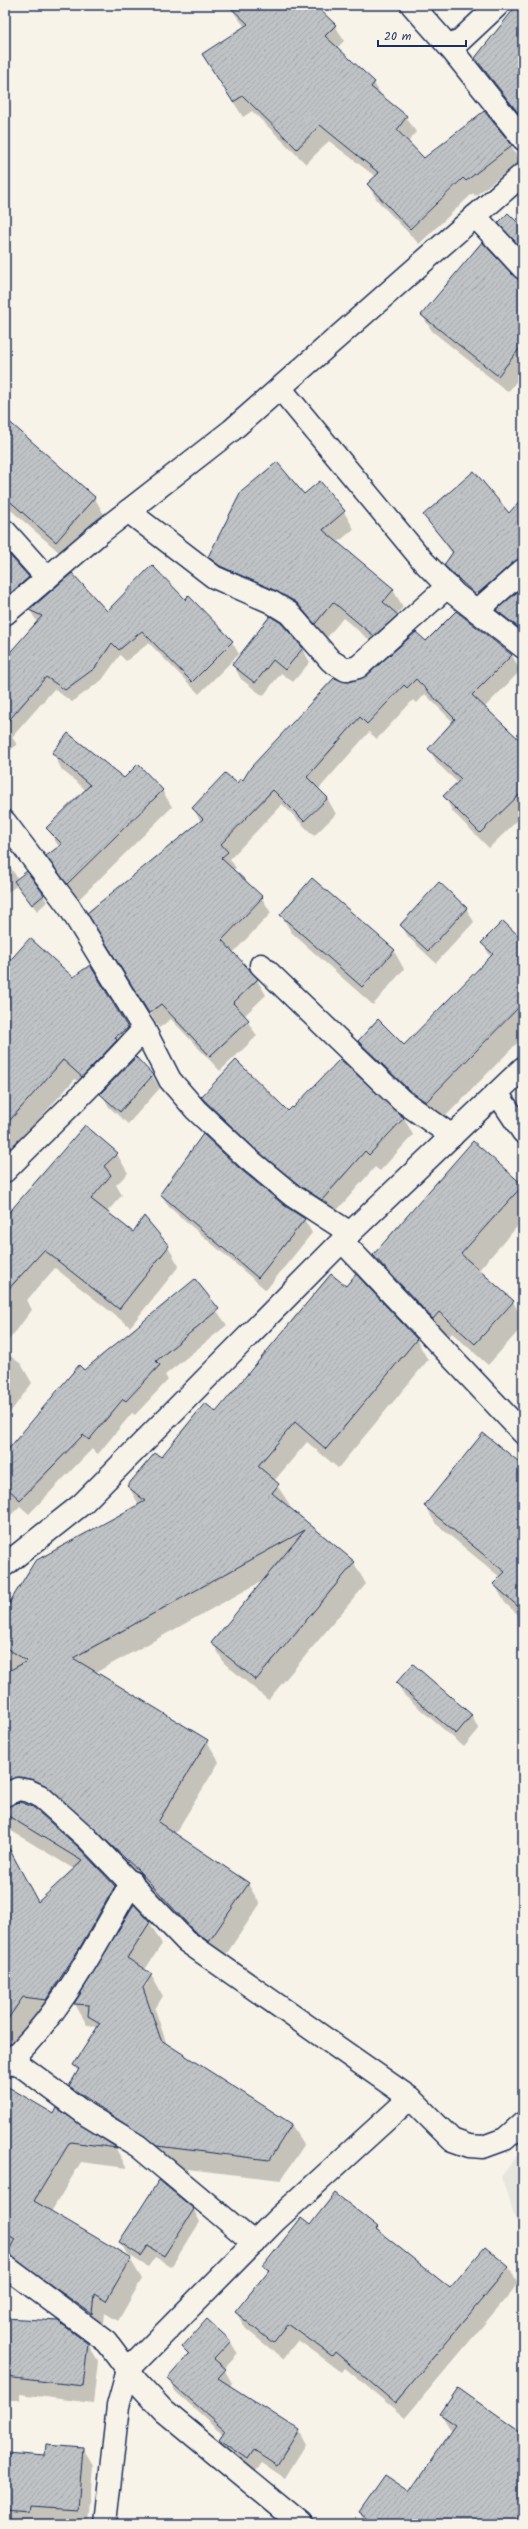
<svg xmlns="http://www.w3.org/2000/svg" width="528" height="2529" font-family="Kalam,sans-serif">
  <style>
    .built { fill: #e6e5de }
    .shadow { fill: #0003; fill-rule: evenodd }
    .building { fill: url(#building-hatch); stroke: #1b2f5e }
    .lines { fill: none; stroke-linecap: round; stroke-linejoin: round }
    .minor-casing { stroke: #1b2f5e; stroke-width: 25 }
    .secondary-casing { stroke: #1b2f5e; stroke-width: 25 }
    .minor { stroke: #f7f3e8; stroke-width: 22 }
    .secondary { stroke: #f7f3e8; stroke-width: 22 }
  </style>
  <defs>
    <pattern id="building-hatch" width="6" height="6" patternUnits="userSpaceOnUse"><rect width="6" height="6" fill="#c0c3c5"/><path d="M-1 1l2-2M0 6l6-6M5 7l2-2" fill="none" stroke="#a4a8ac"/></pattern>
  </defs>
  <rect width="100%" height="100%" fill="#f7f3e8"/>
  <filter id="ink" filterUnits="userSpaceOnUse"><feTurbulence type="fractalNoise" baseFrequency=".025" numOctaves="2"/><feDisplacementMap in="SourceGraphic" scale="8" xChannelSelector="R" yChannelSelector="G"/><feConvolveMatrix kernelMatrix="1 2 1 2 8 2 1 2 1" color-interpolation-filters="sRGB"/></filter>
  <g filter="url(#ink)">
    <path class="built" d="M523 2148V2231L517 2224 501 2177Z"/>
    <g class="shadow">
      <path d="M228 5H314L335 25 344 41 337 48 374 83 383 98 406 117 416 132 408 142 424 159 511 145 520 161 475 196 473 193 419 244 377 200 368 185 376 177 329 141 306 164 252 111 243 117 213 70 245 27Z"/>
      <path d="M523 19V123L486 77 476 59Z"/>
      <path d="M499 223 523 229V254L507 236Z"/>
      <path d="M513 277 523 282V373L508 392 432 331 422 315Z"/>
      <path d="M5 420 94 497 105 516 67 559 5 505Z"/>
      <path d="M320 482 344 512 354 529 337 543 393 590 403 607 396 615 407 632 384 652 343 618 325 640 219 574 209 557 304 496Z"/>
      <path d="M523 499V577L486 610 455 581 446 565 453 555 430 522 509 515Z"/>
      <path d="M5 551 28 577 36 591 5 608Z"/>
      <path d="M523 588V639L507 626 498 611Z"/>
      <path d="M186 601 232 642 239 654 199 694 149 643 126 661 120 655 102 680 72 702 54 689 12 737 17 745 5 754V660L37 622 30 610 107 612Z"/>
      <path d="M426 643 512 655 520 671 484 708 521 742 523 741V815L489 848 453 812 444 796 458 783 438 764 429 749 453 722 425 694 417 703 413 700 377 739 369 732 318 790 327 798 336 814 314 836 282 804 230 859 236 868 233 870 262 898 271 913 233 953 257 980 266 995 244 1016 257 1036 220 1071 171 1019 159 1028 98 928 201 822 193 808 243 781 348 683 367 677Z"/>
      <path d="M302 648 310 662 293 682 281 673 263 696 241 679 234 666Z"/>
      <path d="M53 753 124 780 162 790 172 807 78 900 48 856 59 847 47 828 86 790 62 770Z"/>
      <path d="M5 859 18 879 26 873 44 896 47 902 37 911 18 885 5 894Z"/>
      <path d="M466 908 474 922 436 963 409 938 401 925Z"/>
      <path d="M281 915 394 951 404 969 373 1005 292 933Z"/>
      <path d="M523 942V1037L439 1123 371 1062 359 1041 404 1046 491 958 483 943Z"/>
      <path d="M5 968 128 1028 138 1047 93 1095 75 1079 5 1157Z"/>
      <path d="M152 1075 160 1088 128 1124 109 1107 102 1094Z"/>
      <path d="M202 1097 288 1112 404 1118 413 1135 380 1171 375 1167 332 1216 212 1114Z"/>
      <path d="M117 1154 128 1173 116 1185 122 1195 107 1212 134 1233 168 1247 179 1266 130 1327 55 1268 27 1300 32 1310 5 1345V1219Z"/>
      <path d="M238 1168 284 1206 304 1219 312 1233 266 1290 169 1207 161 1194Z"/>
      <path d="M522 1186 523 1220 478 1271 513 1302 523 1319V1326L488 1365 452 1333 446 1340 386 1277 374 1255Z"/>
      <path d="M195 1281 227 1325 165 1375 168 1380 135 1415 132 1413 98 1454 92 1449 29 1514 20 1506 5 1521V1454L84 1371Z"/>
      <path d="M416 1339 428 1360 338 1468 307 1442 274 1481 290 1505 288 1508 354 1563 366 1584 268 1700 224 1663 213 1643 266 1579 95 1673 207 1741 219 1762 175 1834 248 1884 260 1904 221 1962 151 1892 25 1798 14 1804 115 1886 127 1907 5 2060V1842L38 1903 74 1869 5 1827V1612L139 1505 129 1487 216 1413Z"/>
      <path d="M5 1352 21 1364 32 1383 5 1419Z"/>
      <path d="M523 1467V1619L505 1603 495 1585 501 1578 436 1524 425 1506Z"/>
      <path d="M397 1683 471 1715 479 1729 464 1747 405 1696Z"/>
      <path d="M134 1906 150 1923 162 1944 144 1971 151 1975 163 1996 155 2009 167 2045 291 2124 304 2145 281 2180 170 2167 83 2107 70 2086 78 2072 74 2065 97 2029 95 2026 87 2025 75 2004ZM145 1983H148L141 1992Z"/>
      <path d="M5 2086 54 2116 58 2110 116 2149 127 2168 81 2162 51 2212 130 2259 142 2279 118 2321 105 2313 103 2333 22 2275 11 2256H22L5 2246Z"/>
      <path d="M159 2181 194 2210 200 2222 171 2267 155 2257 148 2267 127 2254 120 2242Z"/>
      <path d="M310 2226 377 2228 381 2235 450 2289 486 2248 509 2268 518 2284 405 2418 345 2368 342 2372 298 2340 283 2359 246 2329 236 2312 268 2272 265 2266Z"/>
      <path d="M5 2319 88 2344 98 2362 93 2403 20 2394V2400H5Z"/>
      <path d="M230 2341 238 2354 224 2369 232 2383 229 2387 299 2431 306 2444 285 2478 262 2463 256 2471 227 2453 220 2440 223 2434 176 2392 168 2379 189 2356 183 2347Z"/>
      <path d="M441 2414 523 2436V2524H367L360 2513 409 2494 452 2432Z"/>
      <path d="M83 2448 93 2465 88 2524H5V2454L46 2457Z"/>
    </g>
    <g class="building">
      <path d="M228 5H315L336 25 325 36 375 82 371 87 407 116 397 130 424 158 484 111 512 145 466 181 463 178 410 229 367 184 379 173 320 125 297 149 243 96 233 102 202 54 248 24Z"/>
      <path d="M517 5H523V119L475 58Z"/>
      <path d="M508 213 523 228V250L498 223Z"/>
      <path d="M482 242 514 276 523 280V344L498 376 421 315Z"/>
      <path d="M5 418 95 497 56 542 5 497Z"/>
      <path d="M277 462 304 494 320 481 345 511 323 530 394 589 383 602 398 615 374 636 333 602 315 624 296 602 276 591 220 566 208 557 241 492Z"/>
      <path d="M474 471 509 513 523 497V558L515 561 476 595 444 565 453 552 423 515Z"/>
      <path d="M5 550 29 577 5 598Z"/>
      <path d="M152 565 186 600 188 595 233 641 192 682 142 631 119 650 112 643 95 668 65 690 46 677 5 725V658L42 616 29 610 72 573 107 611Z"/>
      <path d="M523 587V631L496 610Z"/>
      <path d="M456 611 512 655 472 695 523 743V791L480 833 443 796 461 779 428 749 455 719 416 679 407 688 404 685 367 724 360 717 307 777 328 798 304 821 273 790 221 844 228 852 221 858 263 897 222 940 258 979 233 1003 249 1020 210 1056 161 1004 149 1013 87 913 203 819 192 808 225 773 237 783 241 778 243 780 251 767 334 678 348 682 366 676 416 632 426 641Z"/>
      <path d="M270 616 281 623 303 648 285 670 273 660 255 683 232 665Z"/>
      <path d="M68 733 124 778 138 764 163 790 67 884 46 856 62 844 46 828 90 785 52 753Z"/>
      <path d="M27 871 44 895 32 905 14 881Z"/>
      <path d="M312 878 395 950 362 987 280 915Z"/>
      <path d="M439 882 467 908 428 951 400 925Z"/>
      <path d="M503 921 523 940V1003L426 1102 409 1090 358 1041 378 1019 404 1045 493 954 481 943Z"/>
      <path d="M30 938 73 977 90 965 128 1028 115 1037 117 1040 82 1077 63 1060 5 1126V966Z"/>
      <path d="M136 1057 153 1075 120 1112 100 1094Z"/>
      <path d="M340 1059 404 1118 369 1155 365 1151 322 1200 300 1186 255 1149 201 1097 236 1060 288 1111 292 1107 293 1108Z"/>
      <path d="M85 1125 118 1153 104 1166 111 1175 91 1199 133 1232 144 1216 169 1246 119 1309 44 1250 5 1293V1217Z"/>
      <path d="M203 1134 239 1168 285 1206 305 1219 258 1278 160 1194Z"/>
      <path d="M473 1141 523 1185 461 1254 514 1301 475 1344 439 1312 433 1319 373 1255Z"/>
      <path d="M331 1274 346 1286 356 1274 417 1339 326 1449 295 1422 258 1466 279 1484 272 1493 355 1562 256 1680 211 1643 305 1530 73 1658 208 1740 158 1822 249 1883 209 1942 194 1931 139 1871 48 1787 34 1780 20 1777 5 1781V1673L27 1661 5 1647V1610L35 1561 145 1501 127 1486 155 1453 161 1457 205 1403 216 1412Z"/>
      <path d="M195 1279 219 1309 156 1361 160 1365 126 1401 123 1399 89 1440 83 1435 20 1500 5 1486V1453L79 1365 84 1370Z"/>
      <path d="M483 1433 523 1465V1611L493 1584 505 1572 424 1506Z"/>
      <path d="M413 1664 472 1715 456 1734 396 1683Z"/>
      <path d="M20 1802 33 1807 78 1847 115 1886 79 1949 46 2000 23 1997 5 2023V1841L38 1902 82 1861 5 1814V1807Z"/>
      <path d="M134 1904 150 1922 127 1958 152 1974 143 1988 161 2040 292 2124 269 2160 157 2146 69 2086 79 2069 73 2065 100 2023 88 2016 89 2005 74 2004Z"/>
      <path d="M5 2085 54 2114 57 2108 117 2148 70 2142 34 2201 131 2258 106 2301 94 2294 92 2314 7 2254 15 2239 5 2233Z"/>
      <path d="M159 2180 194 2209 164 2256 148 2246 141 2256 119 2242Z"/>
      <path d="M335 2193 378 2227 376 2229 450 2288 485 2247 509 2267 395 2403 335 2352 332 2356 288 2324 273 2343 235 2312 269 2270 263 2266 301 2218 310 2225Z"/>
      <path d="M5 2318 58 2321 88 2344 83 2386 5 2377Z"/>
      <path d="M207 2319 231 2341 214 2359 226 2369 218 2378 299 2430 277 2465 254 2450 248 2459 219 2439 225 2430 167 2379 189 2354 182 2347Z"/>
      <path d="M458 2388 523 2434V2524H375L359 2513 385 2476 409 2492 456 2425 440 2414Z"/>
      <path d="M46 2444 83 2447 78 2509 29 2506 28 2513 5 2511V2453L45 2456Z"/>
    </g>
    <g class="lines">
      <defs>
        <g id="minor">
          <path d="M412 5 451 49 523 139"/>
          <path d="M451 49 498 5"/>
          <path d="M475 216 523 268"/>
          <path d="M280 388 423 561 455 594 523 647"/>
          <path d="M128 511 214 577 271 602 289 613 331 661 346 670 358 667 448 586"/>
          <path d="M5 531 47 578"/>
          <path d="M477 611 523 570"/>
          <path d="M5 614 101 532 232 430 523 174"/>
          <path d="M5 822 70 908 144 1029 170 1080 196 1110 247 1158 293 1196 350 1233"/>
          <path d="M261 965 401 1100 452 1136"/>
          <path d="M497 1093 523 1132"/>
          <path d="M5 1171C51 1124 100 1079 144 1029"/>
          <path d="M342 1241 523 1433"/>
          <path d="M5 1795 18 1789 29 1791 40 1796 87 1838 186 1941 410 2098 452 2140 469 2146 483 2147 505 2139 523 2123"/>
          <path d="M12 2059 87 2115 138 2146 254 2243"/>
          <path d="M5 2066C62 2013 93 1949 132 1882"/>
          <path d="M5 2266 107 2342 137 2382 164 2411 301 2524"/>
          <path d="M105 2524 118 2406 128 2370 276 2220 410 2098"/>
        </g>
        <path id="secondary" d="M5 1565 82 1504 350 1233 523 1068"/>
      </defs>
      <use href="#minor" class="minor-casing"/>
      <use href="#secondary" class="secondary-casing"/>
      <use href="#minor" class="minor"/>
      <use href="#secondary" class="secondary"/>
    </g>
  </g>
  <rect width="528" height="2529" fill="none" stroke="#f7f3e8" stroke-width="20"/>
  <rect x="10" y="10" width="508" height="2509" fill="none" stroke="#1b2f5e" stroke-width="1.5" filter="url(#ink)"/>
  <path d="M378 40v6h88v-6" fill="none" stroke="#1b2f5e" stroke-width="2"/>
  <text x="384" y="40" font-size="12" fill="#1b2f5e" stroke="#f7f3e8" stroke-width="3" paint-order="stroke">20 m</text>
</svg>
